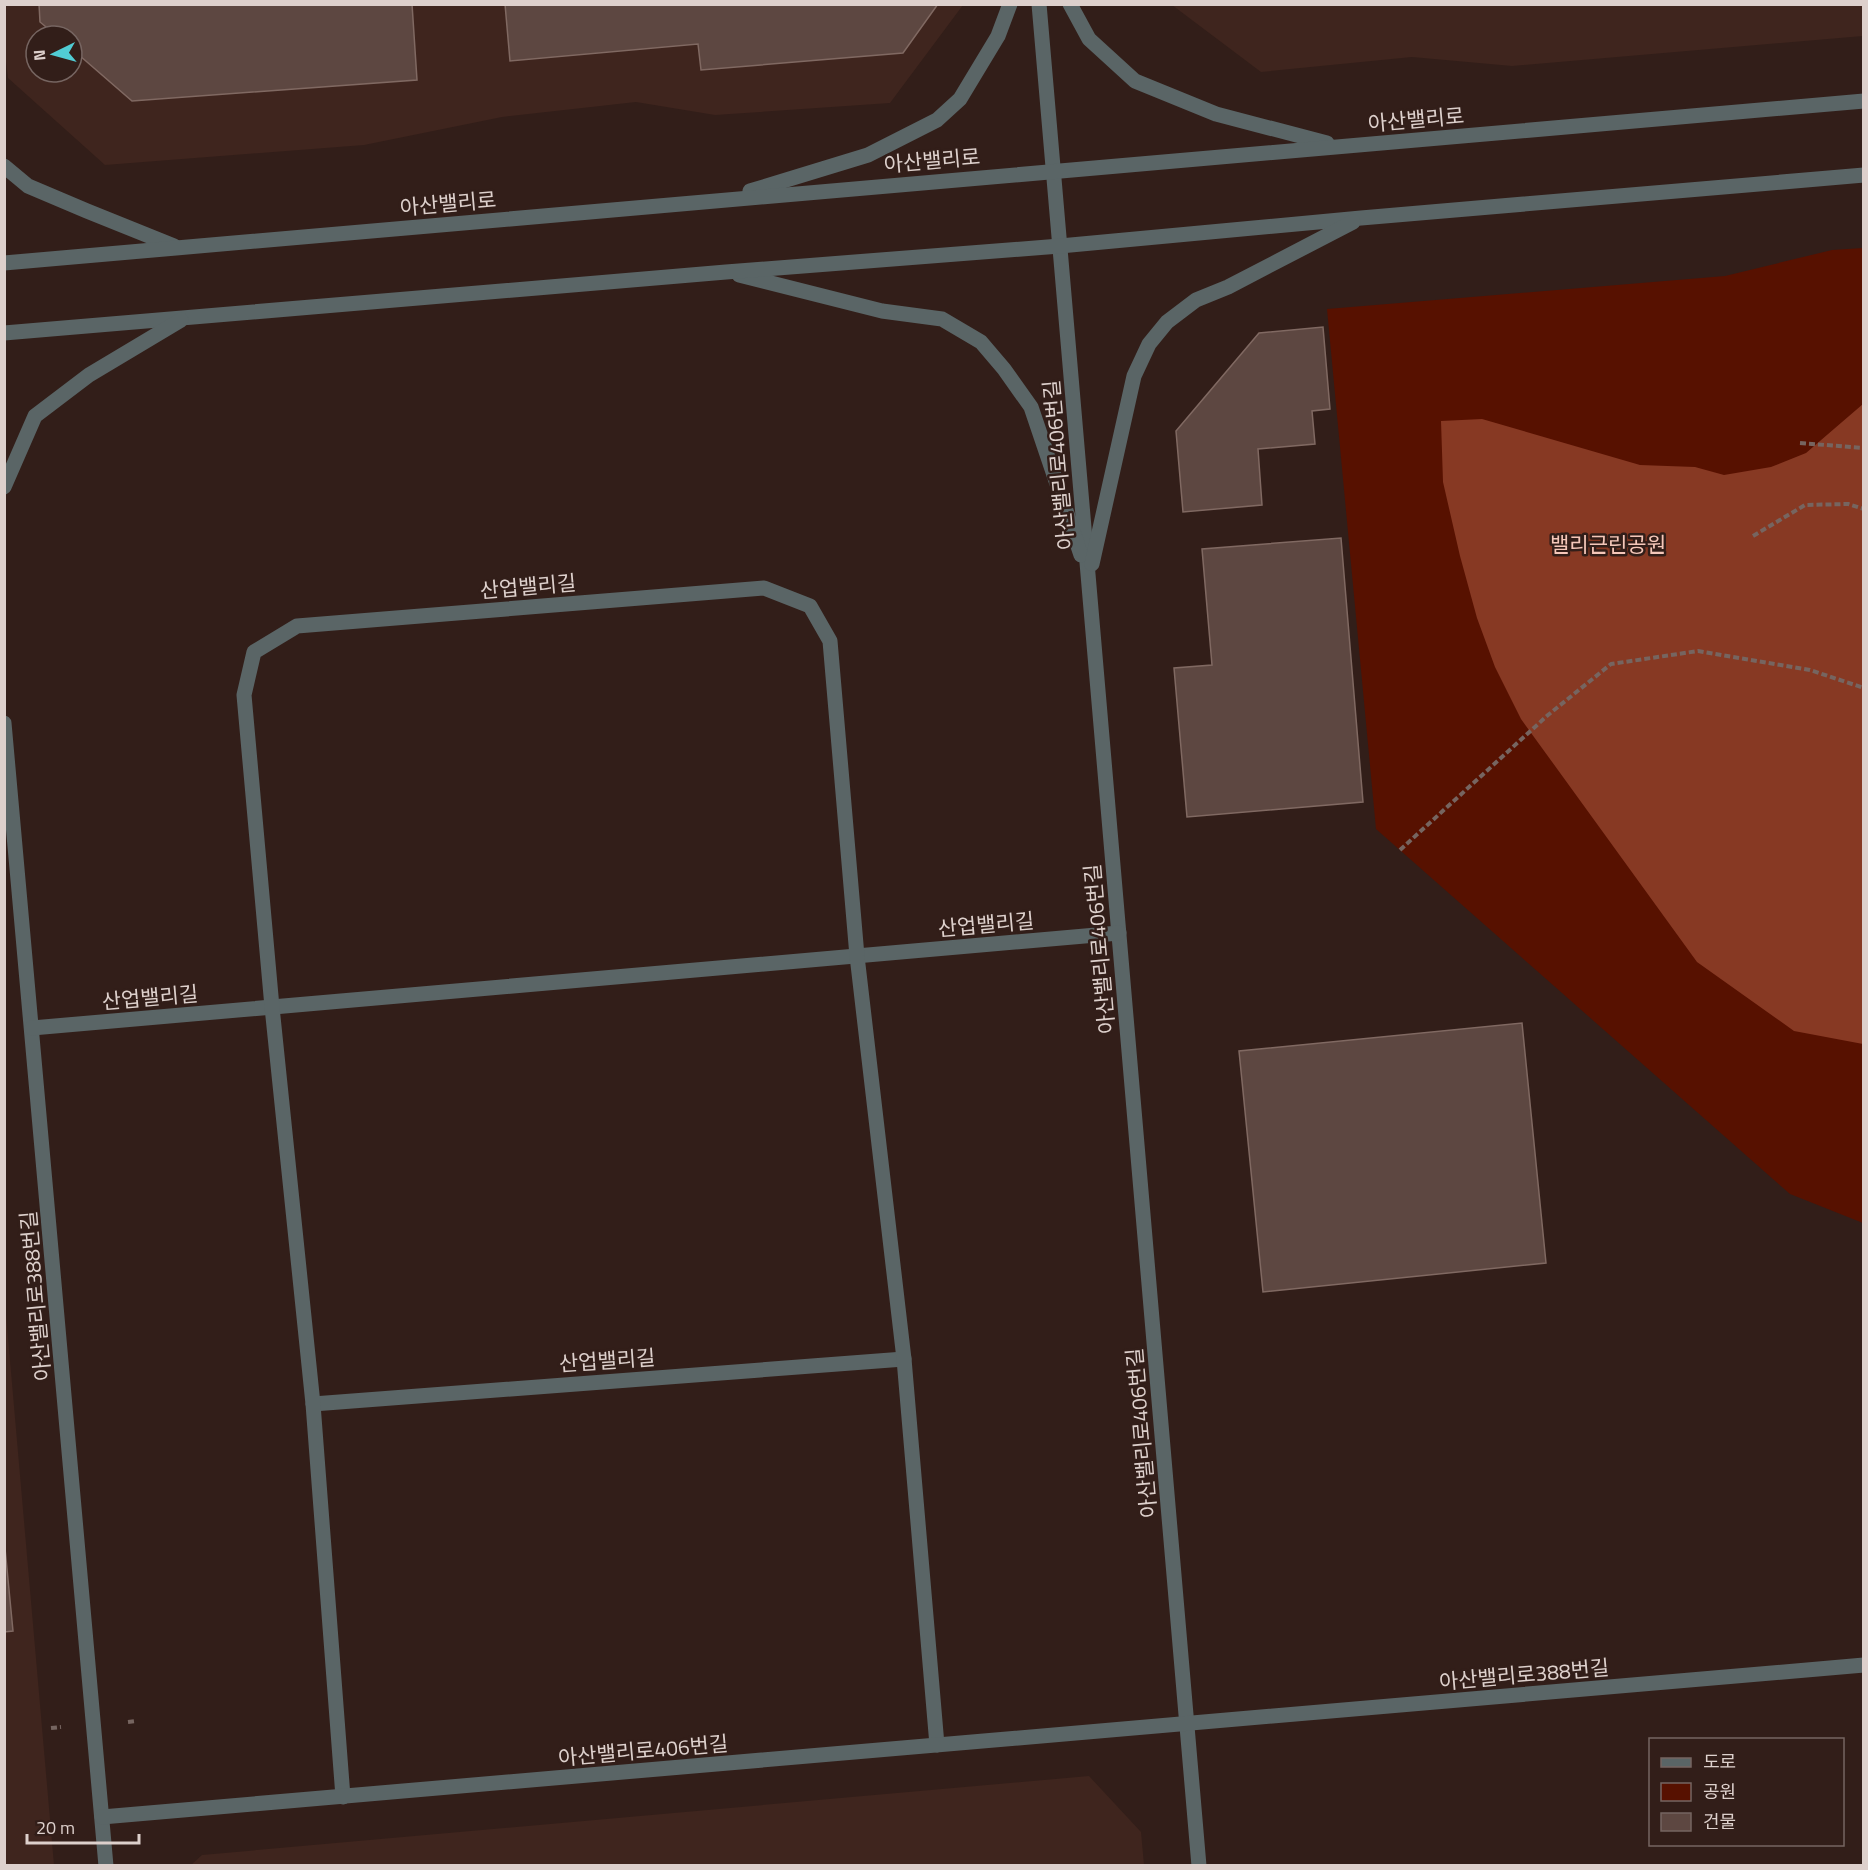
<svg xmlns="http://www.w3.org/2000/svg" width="1868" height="1870" font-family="'Titillium Web','Noto Sans KR',sans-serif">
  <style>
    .built { fill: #3f251e; fill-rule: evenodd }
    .green { fill: #571100 }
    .forest { fill: #873923 }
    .building { fill: #5d4741; stroke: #806962; stroke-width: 1.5 }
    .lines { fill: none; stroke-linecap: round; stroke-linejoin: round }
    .path { stroke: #766560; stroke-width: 4; stroke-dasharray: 6 3; stroke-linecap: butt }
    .minor { stroke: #5a6566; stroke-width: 15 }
    .labels { text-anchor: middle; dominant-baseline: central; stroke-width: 5; stroke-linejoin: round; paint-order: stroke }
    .street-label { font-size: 21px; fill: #ddd0cc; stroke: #321e19 }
    .park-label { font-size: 21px; fill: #f5c7b9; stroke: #321e19 }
  </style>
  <rect width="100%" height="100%" fill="#321e19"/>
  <g class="built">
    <path d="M1863 4V36L1512 66 1412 57 1261 72 1172 5Z"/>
    <path d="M4 5H963L890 103 715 115 636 102 502 117 364 145 105 165 8 78 4 47ZM36 36H72V72H36Z"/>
    <path d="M5 1303 54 1865H5Z"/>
    <path d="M1089 1776 1141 1832 1144 1865H191L202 1855Z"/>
  </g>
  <path class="green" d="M1863 248V1223L1790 1194 1376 829 1327 309 1725 276 1832 250Z"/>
  <path class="forest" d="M1863 404V1044L1794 1031 1697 962 1521 719 1495 667 1477 618 1460 556 1443 482 1441 421 1482 419 1640 465 1695 467 1724 475 1771 467 1806 453Z"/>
  <g class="building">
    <path d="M39 4H412L417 80 132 101 72 49V36H57L40 22Z"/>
    <path d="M505 4H938L903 53 701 70 698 44 510 61Z"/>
    <path d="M1323 327 1330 409 1312 411 1315 444 1258 449 1262 505 1183 512 1176 431 1259 333Z"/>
    <path d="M1341 538 1363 802 1187 817 1174 668 1212 665 1202 549Z"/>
    <path d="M1522 1023 1546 1263 1263 1292 1239 1051Z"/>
    <path d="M4 1538 13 1631 4 1632Z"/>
  </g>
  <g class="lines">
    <g class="path">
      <path d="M1800 443 1864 448"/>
      <path d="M1753 536 1805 505 1848 504 1864 509"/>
      <path d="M1400 850 1548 715 1611 664 1698 651 1810 670 1864 688"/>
      <path d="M128 1722 136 1721"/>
      <path d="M51 1728 61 1727"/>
    </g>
    <g class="minor">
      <path d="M1039 4 1199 1866"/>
      <path d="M1070 4 1089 39 1135 81 1216 114 1327 143"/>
      <path d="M4 166 28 186 87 211 174 246"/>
      <path d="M750 191 868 155 937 120 960 99 998 36 1010 4"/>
      <path d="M4 263 1864 101"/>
      <path d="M739 275 882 311 942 319 981 342 1004 369 1031 407 1081 555"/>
      <path d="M4 333 726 272 1060 246 1361 218 1864 175"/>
      <path d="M4 487 35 416 89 375 181 320"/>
      <path d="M1092 564 1134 376 1149 344 1167 322 1196 300 1228 287 1353 222"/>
      <path d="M4 723 106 1866"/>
      <path d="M32 1028 1119 933"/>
      <path d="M313 1404 904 1359"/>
      <path d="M343 1797 313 1404 272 1007 244 695 254 652 297 626 764 588 810 606 830 641 857 956 904 1359 937 1745"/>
      <path d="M102 1817 1864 1665"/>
    </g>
  </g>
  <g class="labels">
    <g class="street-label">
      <text transform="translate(1416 119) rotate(-5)">아산밸리로</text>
      <text transform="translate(932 160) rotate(-5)">아산밸리로</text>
      <text transform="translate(448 203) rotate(-5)">아산밸리로</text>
      <text transform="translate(1058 465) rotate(-95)">아산밸리로406번길</text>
      <text transform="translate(528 586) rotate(-5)">산업밸리길</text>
      <text transform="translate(986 924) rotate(-5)">산업밸리길</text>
      <text transform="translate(1099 949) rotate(-95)">아산밸리로406번길</text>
      <text transform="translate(150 997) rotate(-5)">산업밸리길</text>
      <text transform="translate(35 1296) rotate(-95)">아산밸리로388번길</text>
      <text transform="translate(607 1360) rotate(-4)">산업밸리길</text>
      <text transform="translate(1141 1433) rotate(-95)">아산밸리로406번길</text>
      <text transform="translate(1524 1674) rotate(-5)">아산밸리로388번길</text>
      <text transform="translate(643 1750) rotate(-5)">아산밸리로406번길</text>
    </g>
    <g class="park-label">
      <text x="1608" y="544">밸리근린공원</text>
    </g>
  </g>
  <rect width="1868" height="1870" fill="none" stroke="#ddd0cc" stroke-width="12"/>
  <rect x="1649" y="1738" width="195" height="108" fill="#321e19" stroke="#766561" stroke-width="1.5"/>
  <rect x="1661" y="1758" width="30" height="9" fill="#5a6566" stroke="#766561" stroke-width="1.5"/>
  <text x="1703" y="1768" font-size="18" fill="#ddd0cc">도로</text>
  <rect x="1661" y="1783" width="30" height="18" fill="#571100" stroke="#766561" stroke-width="1.5"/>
  <text x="1703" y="1798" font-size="18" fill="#ddd0cc">공원</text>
  <rect x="1661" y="1813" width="30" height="18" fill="#5d4741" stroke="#766561" stroke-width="1.5"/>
  <text x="1703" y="1828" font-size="18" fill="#ddd0cc">건물</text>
  <g transform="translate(54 54) rotate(265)"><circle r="28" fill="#321e19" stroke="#766561" stroke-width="1.5"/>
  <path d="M0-4.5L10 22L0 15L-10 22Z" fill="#51ccd4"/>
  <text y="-9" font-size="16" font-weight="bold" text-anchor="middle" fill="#ddd0cc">N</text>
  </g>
  <path d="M27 1834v9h112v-9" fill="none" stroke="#ddd0cc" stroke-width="3"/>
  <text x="36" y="1834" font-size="18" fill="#ddd0cc" stroke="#321e19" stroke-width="4.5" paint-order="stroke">20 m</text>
</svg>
